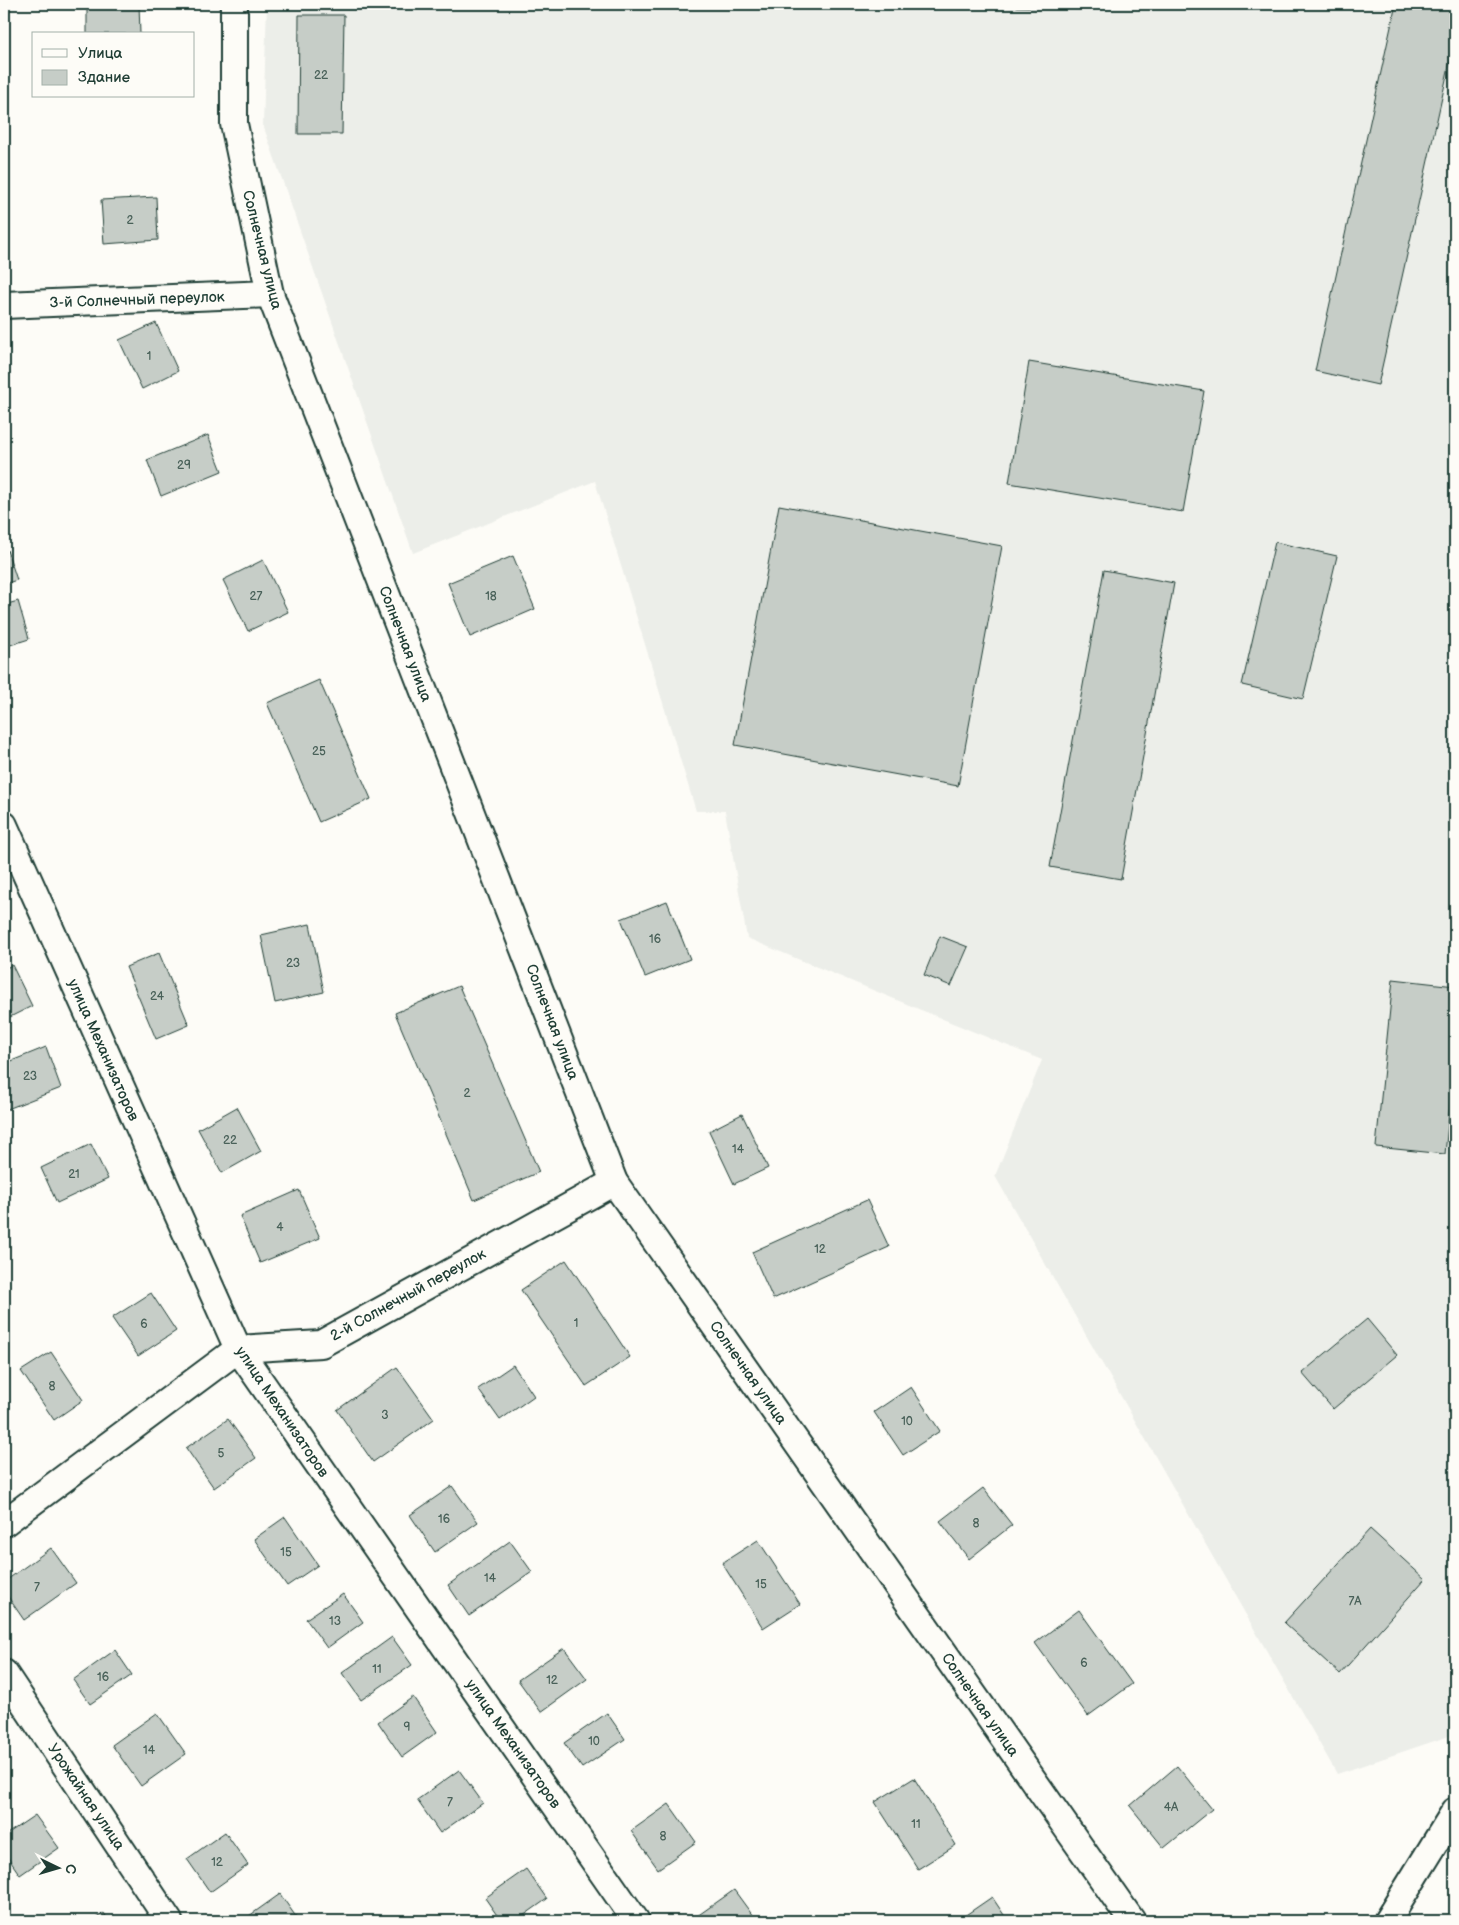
<svg xmlns="http://www.w3.org/2000/svg" width="1459" height="1925" font-family="'Balsamiq Sans',sans-serif">
  <style>
    .built { fill: #eceee9 }
    .building { fill: #c6cdc7; stroke: #1f3d34 }
    .lines { fill: none; stroke-linecap: round; stroke-linejoin: round }
    .minor-casing { stroke: #1f3d34; stroke-width: 30 }
    .minor { stroke: #fdfcf7; stroke-width: 26 }
    .labels { text-anchor: middle; dominant-baseline: central; stroke-width: 4; stroke-linejoin: round; paint-order: stroke }
    .number-label { font-size: 12px; fill: #496159 }
    .street-label { font-size: 15px; fill: #1f3d34; stroke: #fdfcf7 }
  </style>
  <rect width="100%" height="100%" fill="#fdfcf7"/>
  <filter id="ink" filterUnits="userSpaceOnUse"><feTurbulence type="fractalNoise" baseFrequency=".02" numOctaves="2"/><feDisplacementMap in="SourceGraphic" scale="10" xChannelSelector="R" yChannelSelector="G"/><feConvolveMatrix kernelMatrix="1 2 1 2 8 2 1 2 1" color-interpolation-filters="sRGB"/></filter>
  <g filter="url(#ink)">
    <path class="built" d="M267 4H1455V1734L1337 1774 995 1176 1042 1060 747 938 725 811H696L595 481 413 553 263 125Z"/>
    <g class="building">
      <path d="M87 4H139L140 34H87Z"/>
      <path d="M970 4H1041V7L970 6Z"/>
      <path d="M1396 4H1455V39L1378 385 1315 371Z"/>
      <path d="M299 15H344L342 134H298Z"/>
      <path d="M156 197 158 240 104 244 101 200Z"/>
      <path d="M156 323 178 371 142 389 119 340Z"/>
      <path d="M1029 362 1204 391 1183 512 1009 483Z"/>
      <path d="M208 435 222 471 161 496 147 460Z"/>
      <path d="M779 505 1002 546 958 786 735 745Z"/>
      <path d="M4 541 17 580 4 584Z"/>
      <path d="M1275 542 1337 556 1303 699 1242 685Z"/>
      <path d="M513 556 535 609 470 637 448 583Z"/>
      <path d="M263 560 288 612 248 631 223 580Z"/>
      <path d="M1104 570 1174 583 1121 879 1050 867Z"/>
      <path d="M18 601 29 639 4 647V605Z"/>
      <path d="M319 680 371 799 319 822 267 703Z"/>
      <path d="M667 901 690 959 645 977 621 919Z"/>
      <path d="M310 924 324 992 275 1003 261 935Z"/>
      <path d="M940 936 968 947 951 986 924 975Z"/>
      <path d="M159 953 189 1025 156 1039 126 967Z"/>
      <path d="M12 965 32 1006 4 1020V969Z"/>
      <path d="M1393 979 1455 986V1054L1445 1154 1376 1147Z"/>
      <path d="M459 986 539 1172 474 1200 395 1013Z"/>
      <path d="M46 1047 61 1088 5 1110 4 1064Z"/>
      <path d="M237 1107 261 1151 222 1173 198 1129Z"/>
      <path d="M742 1114 768 1168 734 1184 709 1131Z"/>
      <path d="M91 1144 108 1179 57 1203 41 1168Z"/>
      <path d="M299 1190 320 1238 260 1263 240 1216Z"/>
      <path d="M867 1200 889 1247 773 1299 752 1252Z"/>
      <path d="M566 1260 630 1357 586 1386 521 1290Z"/>
      <path d="M151 1293 176 1331 138 1356 112 1318Z"/>
      <path d="M1367 1319 1397 1355 1333 1409 1302 1373Z"/>
      <path d="M51 1352 83 1400 54 1420 21 1371Z"/>
      <path d="M513 1365 534 1396 500 1420 478 1389Z"/>
      <path d="M397 1367 434 1419 373 1462 337 1410Z"/>
      <path d="M911 1387 940 1431 903 1455 874 1412Z"/>
      <path d="M228 1419 256 1458 214 1488 186 1448Z"/>
      <path d="M452 1486 478 1522 435 1552 410 1515Z"/>
      <path d="M983 1488 1012 1525 969 1559 940 1521Z"/>
      <path d="M285 1517 318 1565 287 1586 254 1539Z"/>
      <path d="M1370 1529 1425 1579 1340 1674 1284 1623Z"/>
      <path d="M758 1540 800 1604 763 1628 722 1563Z"/>
      <path d="M510 1541 532 1572 469 1616 448 1585Z"/>
      <path d="M51 1548 76 1583 24 1620 4 1591V1582Z"/>
      <path d="M343 1594 363 1622 327 1648 306 1619Z"/>
      <path d="M1079 1610 1132 1684 1088 1716 1035 1643Z"/>
      <path d="M392 1637 412 1665 361 1700 342 1673Z"/>
      <path d="M564 1648 587 1679 541 1712 518 1680Z"/>
      <path d="M115 1650 132 1675 90 1704 73 1680Z"/>
      <path d="M413 1697 437 1732 402 1757 378 1722Z"/>
      <path d="M157 1713 186 1754 141 1786 112 1745Z"/>
      <path d="M607 1713 625 1739 582 1768 564 1743Z"/>
      <path d="M1177 1766 1212 1809 1164 1848 1130 1806Z"/>
      <path d="M459 1770 483 1803 440 1833 417 1800Z"/>
      <path d="M914 1778 956 1845 918 1869 875 1802Z"/>
      <path d="M669 1804 696 1842 658 1869 631 1831Z"/>
      <path d="M35 1815 59 1848 20 1875 4 1852V1836Z"/>
      <path d="M225 1832 248 1865 210 1892 187 1859Z"/>
      <path d="M526 1869 547 1899 516 1921H501L485 1898Z"/>
      <path d="M734 1890 753 1916 746 1921H695L693 1919Z"/>
      <path d="M280 1894 299 1921H242Z"/>
      <path d="M992 1897 1008 1921H957Z"/>
      <path d="M104 1913 109 1921H92Z"/>
    </g>
    <g class="lines">
      <defs>
        <g id="minor">
          <path d="M234 4V124L270 294 614 1182 1132 1921"/>
          <path d="M4 305 270 294"/>
          <path d="M4 825 238 1349 636 1921"/>
          <path d="M4 1523 238 1349 321 1344 614 1182"/>
          <path d="M4 1673 169 1921"/>
          <path d="M1387 1921 1455 1811"/>
        </g>
      </defs>
      <use href="#minor" class="minor-casing"/>
      <use href="#minor" class="minor"/>
    </g>
  </g>
  <g class="labels">
    <g class="number-label">
      <text x="321" y="75">22</text>
      <text x="130" y="220">2</text>
      <text x="149" y="356">1</text>
      <text x="184" y="465">29</text>
      <text x="256" y="596">27</text>
      <text x="491" y="596">18</text>
      <text x="319" y="751">25</text>
      <text x="655" y="939">16</text>
      <text x="293" y="963">23</text>
      <text x="157" y="996">24</text>
      <text x="30" y="1076">23</text>
      <text x="467" y="1093">2</text>
      <text x="230" y="1140">22</text>
      <text x="738" y="1149">14</text>
      <text x="74" y="1174">21</text>
      <text x="280" y="1227">4</text>
      <text x="820" y="1249">12</text>
      <text x="576" y="1323">1</text>
      <text x="144" y="1324">6</text>
      <text x="52" y="1386">8</text>
      <text x="385" y="1415">3</text>
      <text x="907" y="1421">10</text>
      <text x="221" y="1453">5</text>
      <text x="444" y="1519">16</text>
      <text x="976" y="1523">8</text>
      <text x="286" y="1552">15</text>
      <text x="490" y="1578">14</text>
      <text x="761" y="1584">15</text>
      <text x="37" y="1587">7</text>
      <text x="1355" y="1601">7А</text>
      <text x="335" y="1621">13</text>
      <text x="1084" y="1663">6</text>
      <text x="377" y="1669">11</text>
      <text x="103" y="1677">16</text>
      <text x="552" y="1680">12</text>
      <text x="407" y="1727">9</text>
      <text x="594" y="1741">10</text>
      <text x="149" y="1750">14</text>
      <text x="450" y="1802">7</text>
      <text x="1171" y="1807">4А</text>
      <text x="916" y="1824">11</text>
      <text x="663" y="1836">8</text>
      <text x="217" y="1862">12</text>
    </g>
    <g class="street-label">
      <text transform="translate(262 250) rotate(76)">Солнечная улица</text>
      <text transform="translate(137 300) rotate(-2)">3-й Солнечный переулок</text>
      <text transform="translate(405 644) rotate(69)">Солнечная улица</text>
      <text transform="translate(552 1022) rotate(69)">Солнечная улица</text>
      <text transform="translate(103 1050) rotate(66)">улица Механизаторов</text>
      <text transform="translate(408 1295) rotate(-29)">2-й Солнечный переулок</text>
      <text transform="translate(748 1373) rotate(55)">Солнечная улица</text>
      <text transform="translate(282 1412) rotate(56)">улица Механизаторов</text>
      <text transform="translate(980 1705) rotate(55)">Солнечная улица</text>
      <text transform="translate(513 1744) rotate(55)">улица Механизаторов</text>
      <text transform="translate(86 1797) rotate(56)">Урожайная улица</text>
    </g>
  </g>
  <rect width="1459" height="1925" fill="none" stroke="#fdfcf7" stroke-width="20"/>
  <rect x="10" y="10" width="1439" height="1905" fill="none" stroke="#1f3d34" stroke-width="2" filter="url(#ink)"/>
  <rect x="32" y="32" width="162" height="65" fill="#fdfcf7" stroke="#a4b0a9"/>
  <rect x="42" y="49" width="25" height="8" fill="#fdfcf7" stroke="#a4b0a9"/>
  <text x="78" y="58" font-size="15" fill="#1f3d34">Улица</text>
  <rect x="42" y="70" width="25" height="15" fill="#c6cdc7" stroke="#a4b0a9"/>
  <text x="78" y="82" font-size="15" fill="#1f3d34">Здание</text>
  <g transform="translate(58 1868) rotate(95)" stroke="#fdfcf7" stroke-width="4" paint-order="stroke">
  <path d="M0-4L9 19L0 12L-9 19Z" fill="#1f3d34"/>
  <text y="-8" font-size="14" font-weight="bold" text-anchor="middle" fill="#1f3d34">С</text>
  </g>
</svg>
